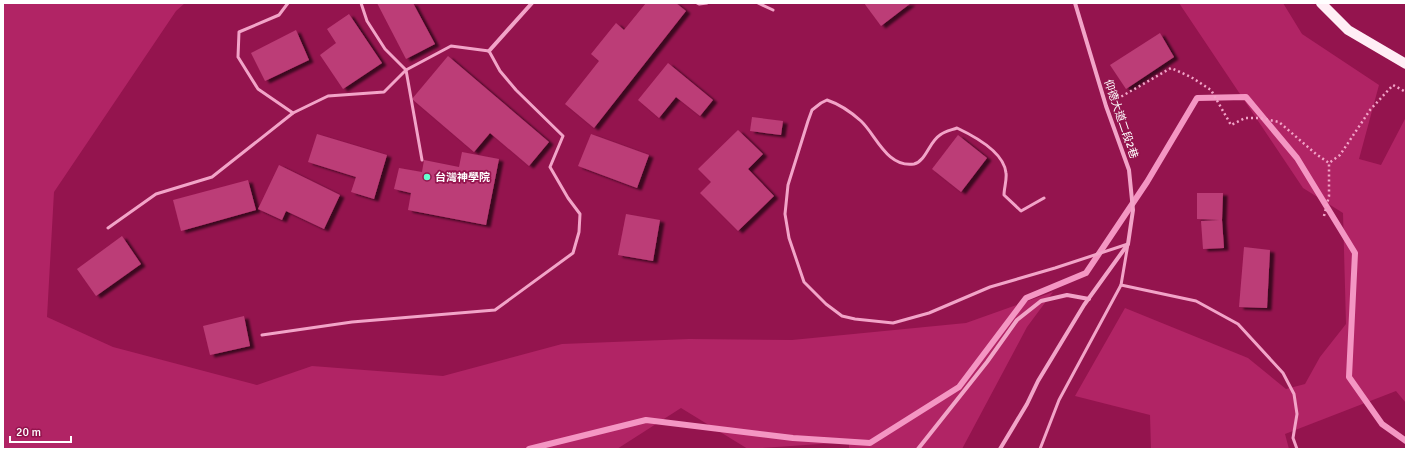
<svg xmlns="http://www.w3.org/2000/svg" width="1409" height="452" font-family="Signika,'Noto Sans TC',sans-serif">
  <style>
    .green { fill: #b12465 }
    .lines { fill: none; stroke-linecap: round; stroke-linejoin: round }
    .stream { stroke: #f496c3; stroke-width: 6 }
    .building { fill: #bc3d77; filter: url(#shadow) }
    .path { stroke: #f2a4c8; stroke-width: 2.5; stroke-dasharray: 2 3; stroke-linecap: butt }
    .lane { stroke: #f2a4c8; stroke-width: 3 }
    .street { stroke: #f2a4c8; stroke-width: 4 }
    .primary { stroke: #ffeef5; stroke-width: 10 }
    .poi-dot { fill: #64ffd0; stroke: #94144e; stroke-width: 1.5 }
    .labels { text-anchor: middle; dominant-baseline: central; stroke-width: 3.5; stroke-linejoin: round; paint-order: stroke }
    .street-label { font-size: 11px; fill: #fff; stroke: #94144e }
    .poi-label { font-size: 11px; font-weight: bold; fill: #fff; stroke: #94144e; text-anchor: start }
  </style>
  <defs>
    <filter id="shadow"><feDropShadow dx="4.5" dy="2.5" stdDeviation="1" flood-color="#0009"/></filter>
  </defs>
  <rect width="100%" height="100%" fill="#94144e"/>
  <g class="green">
    <path d="M3 3H185L176 11 54 192 47 317 113 347 257 385 312 366 443 376 562 344 689 339 792 340 966 323 1053 292 1027 327 962 449H849V442L748 449 681 408 617 449H3Z"/>
    <path d="M1179 3H1283L1302 34 1379 85 1359 159 1381 165 1406 117V403L1396 391 1285 434 1289 449H1151L1150 415 1075 396 1125 308 1248 358 1286 389 1305 384 1320 357 1346 324 1343 213 1303 188Z"/>
  </g>
  <g class="lines">
    <path class="stream" d="M529 449 646 420 793 438 870 443 959 387 1026 298 1086 273 1147 182 1197 98 1246 97 1297 158 1355 253 1349 377 1382 424 1406 441"/>
  </g>
  <g class="building">
    <path d="M377 3H413L435 44 406 59Z"/>
    <path d="M646 3H676L686 11 594 128 565 104 599 61 591 54 616 23 624 30Z"/>
    <path d="M864 3H911L881 26Z"/>
    <path d="M349 14 382 63 343 89 320 55 336 43 327 29Z"/>
    <path d="M296 30 309 60 265 81 251 53Z"/>
    <path d="M1160 33 1174 57 1126 89 1110 65Z"/>
    <path d="M448 56 549 142 529 166 490 133 474 152 412 99Z"/>
    <path d="M668 63 713 100 700 116 676 97 659 118 638 100Z"/>
    <path d="M752 117 783 121 781 135 750 131Z"/>
    <path d="M738 130 763 154 748 169 774 196 738 231 700 193 711 182 698 169Z"/>
    <path d="M317 134 387 155 374 199 351 192 356 177 308 162Z"/>
    <path d="M591 134 649 155 637 188 578 166Z"/>
    <path d="M958 135 987 158 961 192 932 169Z"/>
    <path d="M462 152 499 159 486 225 408 210 411 193 394 189 399 168 422 172 424 160 459 167Z"/>
    <path d="M279 165 340 195 324 229 286 211 282 220 258 209Z"/>
    <path d="M248 180 256 210 181 231 173 200Z"/>
    <path d="M1197 193H1223L1222 220 1224 248 1203 249 1201 221 1219 220 1197 219Z"/>
    <path d="M626 214 660 220 653 261 618 255Z"/>
    <path d="M122 236 141 264 96 296 77 269Z"/>
    <path d="M1244 247 1270 250 1267 308 1239 307Z"/>
    <path d="M244 316 250 346 210 355 203 326Z"/>
  </g>
  <g class="lines">
    <g class="path">
      <path d="M1117 99 1171 68 1191 77 1211 90 1231 125 1245 118H1260L1279 122 1316 154 1329 163 1340 155 1370 110 1393 85 1406 92"/>
      <path d="M1324 216 1329 196V163"/>
    </g>
    <g class="lane">
      <path d="M288 3 279 15 239 32 238 57 258 89 293 113"/>
      <path d="M697 3 699 4 707 3"/>
      <path d="M758 3 773 10"/>
      <path d="M108 228 156 194 212 177 293 113 328 96 384 92 406 70 385 49 367 21 361 3"/>
      <path d="M1121 285 1196 301 1238 324 1283 373 1294 394 1297 414 1293 438 1297 449"/>
      <path d="M262 335 352 322 495 310 573 253 579 232 580 214 568 198 550 167 563 136 516 90 500 71 489 51 451 46 406 70 422 160"/>
      <path d="M1040 449 1059 400 1121 285 1128 244 1055 268 990 287 929 313 893 323 855 319 842 316 826 304 804 282 789 238 785 214 788 185 808 121 812 110 821 103 827 100C839 104 851 112 861 121 876 135 887 168 914 164 926 161 929 142 940 135 945 131 952 130 957 128 974 136 1004 152 1006 173 1007 180 1004 188 1004 195L1021 211 1044 198"/>
    </g>
    <g class="street">
      <path d="M489 51 532 3"/>
      <path d="M918 449 987 362 1017 320 1041 301 1067 295 1089 299"/>
      <path d="M1000 449 1027 404 1038 381 1084 305 1128 244 1133 210 1129 170 1106 106 1075 3"/>
    </g>
    <path class="primary" d="M1321 3 1348 30 1406 64"/>
  </g>
  <circle class="poi-dot" cx="427" cy="177" r="4"/>
  <g class="labels">
    <g class="street-label">
      <text transform="translate(1121 119) rotate(71)">仰德大道二段2巷</text>
    </g>
    <g class="poi-label">
      <text x="435" y="177">台灣神學院</text>
    </g>
  </g>
  <rect width="1409" height="452" fill="none" stroke="#ffffff" stroke-width="8"/>
  <path d="M10 436v6h61v-6" fill="none" stroke="#ffffff" stroke-width="2"/>
  <text x="16" y="436" font-size="12" fill="#ffffff" stroke="#94144e" stroke-width="3" paint-order="stroke">20 m</text>
</svg>
